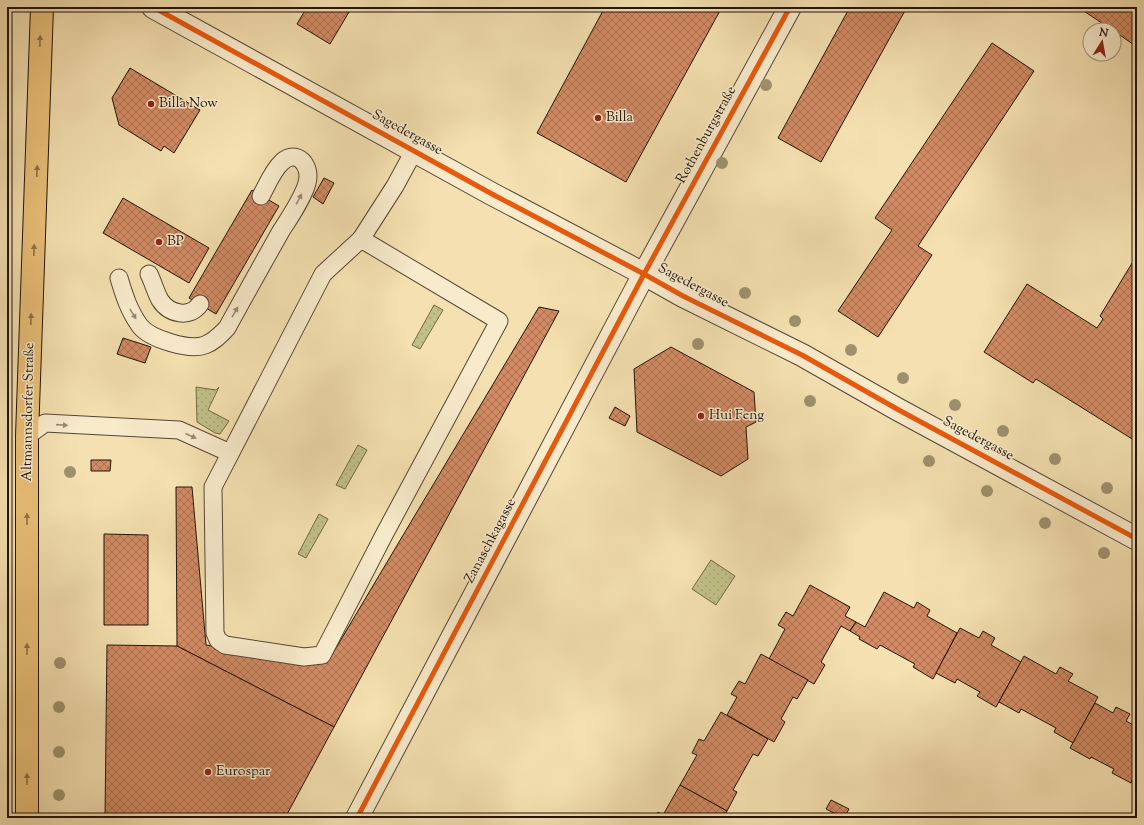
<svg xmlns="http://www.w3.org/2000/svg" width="1144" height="825" font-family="'Sorts Mill Goudy',serif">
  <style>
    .green { fill: url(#green-dots); stroke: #706a49 }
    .building { fill: url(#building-cross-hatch); stroke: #20130b }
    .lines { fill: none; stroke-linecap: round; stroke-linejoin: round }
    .lane-casing { stroke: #554634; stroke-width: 19 }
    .street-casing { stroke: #554634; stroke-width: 24 }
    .primary-casing { stroke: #20130b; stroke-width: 24 }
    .lane { stroke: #f8ebcc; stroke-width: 17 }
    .street { stroke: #f8ebcc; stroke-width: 22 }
    .primary { stroke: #eac078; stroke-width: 22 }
    .cycleway-casing { stroke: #f8ebcc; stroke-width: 8 }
    .cycleway { stroke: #e8590c; stroke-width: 5 }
    .tree { fill: #9e916d }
    .oneway { fill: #8f7247 }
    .oneway2 { fill: #978a75 }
    .poi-dot { fill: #8f2418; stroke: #f8ebcc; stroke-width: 1.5 }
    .labels { text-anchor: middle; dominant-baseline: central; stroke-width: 3; stroke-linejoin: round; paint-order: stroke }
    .poi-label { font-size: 14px; fill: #20130b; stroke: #f8ebcc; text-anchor: start }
    .street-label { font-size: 14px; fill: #20130b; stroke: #f8ebcc }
  </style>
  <defs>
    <pattern id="green-dots" width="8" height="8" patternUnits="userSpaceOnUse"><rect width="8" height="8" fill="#c1c187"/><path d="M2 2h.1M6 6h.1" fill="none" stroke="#a6a573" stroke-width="1.8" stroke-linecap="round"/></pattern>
    <pattern id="building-cross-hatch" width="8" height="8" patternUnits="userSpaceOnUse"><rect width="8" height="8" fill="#d28b64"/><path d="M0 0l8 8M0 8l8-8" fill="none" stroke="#aa7051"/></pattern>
  </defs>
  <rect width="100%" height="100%" fill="#f4e0b0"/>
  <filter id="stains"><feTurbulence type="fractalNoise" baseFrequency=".005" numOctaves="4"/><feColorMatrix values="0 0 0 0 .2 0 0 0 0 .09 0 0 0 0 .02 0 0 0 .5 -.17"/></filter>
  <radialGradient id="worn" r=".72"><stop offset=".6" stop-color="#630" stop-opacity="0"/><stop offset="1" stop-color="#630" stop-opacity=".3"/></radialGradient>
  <g class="green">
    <path d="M434 305 443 310 420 349 412 345Z"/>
    <path d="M196 387 216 390 219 387 208 410 229 421 220 434 215 433 197 422Z"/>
    <path d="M358 445 367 450 345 489 336 485Z"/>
    <path d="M319 514 328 519 306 558 298 554Z"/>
    <path d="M711 560 735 576 716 605 692 589Z"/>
  </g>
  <g class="building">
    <path d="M307 7H323L330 11 332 7H352L330 44 297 24Z"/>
    <path d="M605 7H722L626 182 537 133Z"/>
    <path d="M850 7H907L821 162 778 138Z"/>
    <path d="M1078 7H1137V47L1114 31V30H1112Z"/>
    <path d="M992 43 1034 71 918 246 932 255 878 337 838 311 892 230 875 218Z"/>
    <path d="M130 68 200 110 174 153 164 146 161 151 119 125 112 98Z"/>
    <path d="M324 178 334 183 323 204 313 197Z"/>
    <path d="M252 190 279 206 216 314 189 298Z"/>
    <path d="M123 198 209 248 189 283 103 233Z"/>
    <path d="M1137 255V442L1036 379 1033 383 984 352 1027 284 1097 328 1103 319 1100 316Z"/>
    <path d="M539 307 559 311 334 727 177 646 176 487H192L206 645 327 663Z"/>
    <path d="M123 338 151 347 145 363 117 354Z"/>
    <path d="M671 347 754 392 756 422 746 427 748 459 721 476 637 432 634 369Z"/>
    <path d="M615 407 630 416 625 426 609 418Z"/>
    <path d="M91 460H111L110 471H91Z"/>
    <path d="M104 534 148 535V625H104Z"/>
    <path d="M810 585 850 607 845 616 856 622 850 631 841 626 821 662 825 665 814 684 769 659 785 629 778 625 786 612 793 616Z"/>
    <path d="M884 592 914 608 917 602 930 610 927 616 957 633 933 679 913 667 915 664 880 645 877 649 859 639 860 637 850 631 856 622 865 627Z"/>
    <path d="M960 628 979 638 983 631 995 638 991 645 1021 662 996 707 977 696 980 692 957 679 955 683 936 673Z"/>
    <path d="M107 645 177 646 334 727 285 818H105Z"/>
    <path d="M761 654 808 680 797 699 793 697 781 719 785 722 774 742 727 715 737 697 731 694 739 681 745 684Z"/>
    <path d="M1024 656 1056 674 1060 667 1073 674 1068 681 1098 697 1073 743 1054 732 1056 728 1021 709 1019 713 999 702Z"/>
    <path d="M1095 703 1113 713 1116 707 1130 714 1126 721 1137 727V776L1135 775 1131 783 1112 773 1114 769 1091 757 1090 759 1070 748Z"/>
    <path d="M721 712 768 739 758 756 753 754 733 790 737 792 727 811 680 785 697 755 692 753 699 739 704 741Z"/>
    <path d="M680 785 727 811 723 818H655L658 812 663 815Z"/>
    <path d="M831 800 849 809 844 818 826 809Z"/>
    <path d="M1137 809V818H1132Z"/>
  </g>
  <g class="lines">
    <defs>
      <g id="lane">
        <path d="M361 239 499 321 385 533 322 655 304 657 225 645 218 640 215 633 213 487 323 274Z"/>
        <path d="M361 239 395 186 414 151"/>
        <path d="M149 274C153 282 156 293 160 300 169 314 190 319 200 304"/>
        <path d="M119 278C124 295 129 311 140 326 150 339 190 351 205 345 215 341 220 335 227 328 245 295 263 263 281 231 290 217 303 198 307 183 312 166 297 148 282 162 273 170 267 185 261 196"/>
        <path d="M27 436 45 423 179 430 230 453"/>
      </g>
      <g id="street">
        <path d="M153 7 492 194 644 274 683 296 802 355 897 409 1137 539"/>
        <path d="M357 818 644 274 790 7"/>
      </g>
      <path id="primary" d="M27 818V436L42 7"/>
    </defs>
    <use href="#lane" class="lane-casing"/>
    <use href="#street" class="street-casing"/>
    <use href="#primary" class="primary-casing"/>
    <use href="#lane" class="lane"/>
    <use href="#street" class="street"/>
    <use href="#primary" class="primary"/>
    <defs>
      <g id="cycleway">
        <path d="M153 7 492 194 644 274 683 296 802 355 897 409 1137 539"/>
        <path d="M357 818 644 274 790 7"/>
      </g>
    </defs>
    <use href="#cycleway" class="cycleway-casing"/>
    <use href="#cycleway" class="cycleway"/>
  </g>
  <g class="tree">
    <circle cx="766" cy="85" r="6"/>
    <circle cx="722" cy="163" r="6"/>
    <circle cx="745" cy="293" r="6"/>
    <circle cx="795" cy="321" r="6"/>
    <circle cx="698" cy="344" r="6"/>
    <circle cx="851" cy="350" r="6"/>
    <circle cx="903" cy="378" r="6"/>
    <circle cx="810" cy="401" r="6"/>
    <circle cx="955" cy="405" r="6"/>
    <circle cx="1003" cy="431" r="6"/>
    <circle cx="1055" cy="459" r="6"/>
    <circle cx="929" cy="461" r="6"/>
    <circle cx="70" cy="472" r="6"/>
    <circle cx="1107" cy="488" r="6"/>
    <circle cx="987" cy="491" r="6"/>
    <circle cx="1045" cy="523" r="6"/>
    <circle cx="1104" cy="553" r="6"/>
    <circle cx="60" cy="663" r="6"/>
    <circle cx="59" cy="707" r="6"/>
    <circle cx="59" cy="752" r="6"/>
    <circle cx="59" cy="795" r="6"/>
  </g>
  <defs><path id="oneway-solid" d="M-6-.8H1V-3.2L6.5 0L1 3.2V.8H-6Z"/></defs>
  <g class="oneway">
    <use href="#oneway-solid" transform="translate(40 41) rotate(-88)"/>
    <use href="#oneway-solid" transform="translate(37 171) rotate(-88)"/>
    <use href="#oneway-solid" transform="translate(34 250) rotate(-88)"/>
    <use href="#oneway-solid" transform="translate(31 319) rotate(-88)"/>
    <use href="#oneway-solid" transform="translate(27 519) rotate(-90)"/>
    <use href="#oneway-solid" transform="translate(27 649) rotate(-90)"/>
    <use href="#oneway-solid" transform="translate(27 779) rotate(-90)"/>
  </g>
  <g class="oneway2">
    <use href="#oneway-solid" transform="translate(299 199) rotate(-62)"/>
    <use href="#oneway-solid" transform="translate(235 312) rotate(-60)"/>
    <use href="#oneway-solid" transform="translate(133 314) rotate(58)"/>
    <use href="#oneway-solid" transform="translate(62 425) rotate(4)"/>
    <use href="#oneway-solid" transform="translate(191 436) rotate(24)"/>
  </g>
  <g class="poi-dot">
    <circle cx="151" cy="104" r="4"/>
    <circle cx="598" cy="118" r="4"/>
    <circle cx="159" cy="242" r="4"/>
    <circle cx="701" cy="416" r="4"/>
    <circle cx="208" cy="772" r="4"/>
  </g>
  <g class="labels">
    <g class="poi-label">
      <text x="159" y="104">Billa Now</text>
      <text x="606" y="118">Billa</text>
      <text x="167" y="242">BP</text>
      <text x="709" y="416">Hui Feng</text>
      <text x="216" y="772">Eurospar</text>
    </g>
    <g class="street-label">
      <text transform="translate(407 133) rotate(29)">Sagedergasse</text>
      <text transform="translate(707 135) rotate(-61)">Rothenburgstraße</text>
      <text transform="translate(693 286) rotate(28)">Sagedergasse</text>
      <text transform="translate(29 412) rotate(-89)">Altmannsdorfer Straße</text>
      <text transform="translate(978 439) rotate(28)">Sagedergasse</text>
      <text transform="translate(491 541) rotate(-62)">Zanaschkagasse</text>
    </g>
  </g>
  <rect width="1144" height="825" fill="none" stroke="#f4e0b0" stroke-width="24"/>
  <rect x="8" y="8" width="1128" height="809" fill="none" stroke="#20130b" stroke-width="2"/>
  <rect x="12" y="12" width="1120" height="801" fill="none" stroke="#20130b"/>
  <g transform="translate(1102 42) rotate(11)"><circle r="19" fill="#f8ebcc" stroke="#a2957f"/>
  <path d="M0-3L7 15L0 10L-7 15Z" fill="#8f2418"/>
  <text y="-6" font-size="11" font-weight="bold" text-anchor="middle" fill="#20130b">N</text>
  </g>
  <rect width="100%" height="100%" filter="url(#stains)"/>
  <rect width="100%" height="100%" fill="url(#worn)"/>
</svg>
